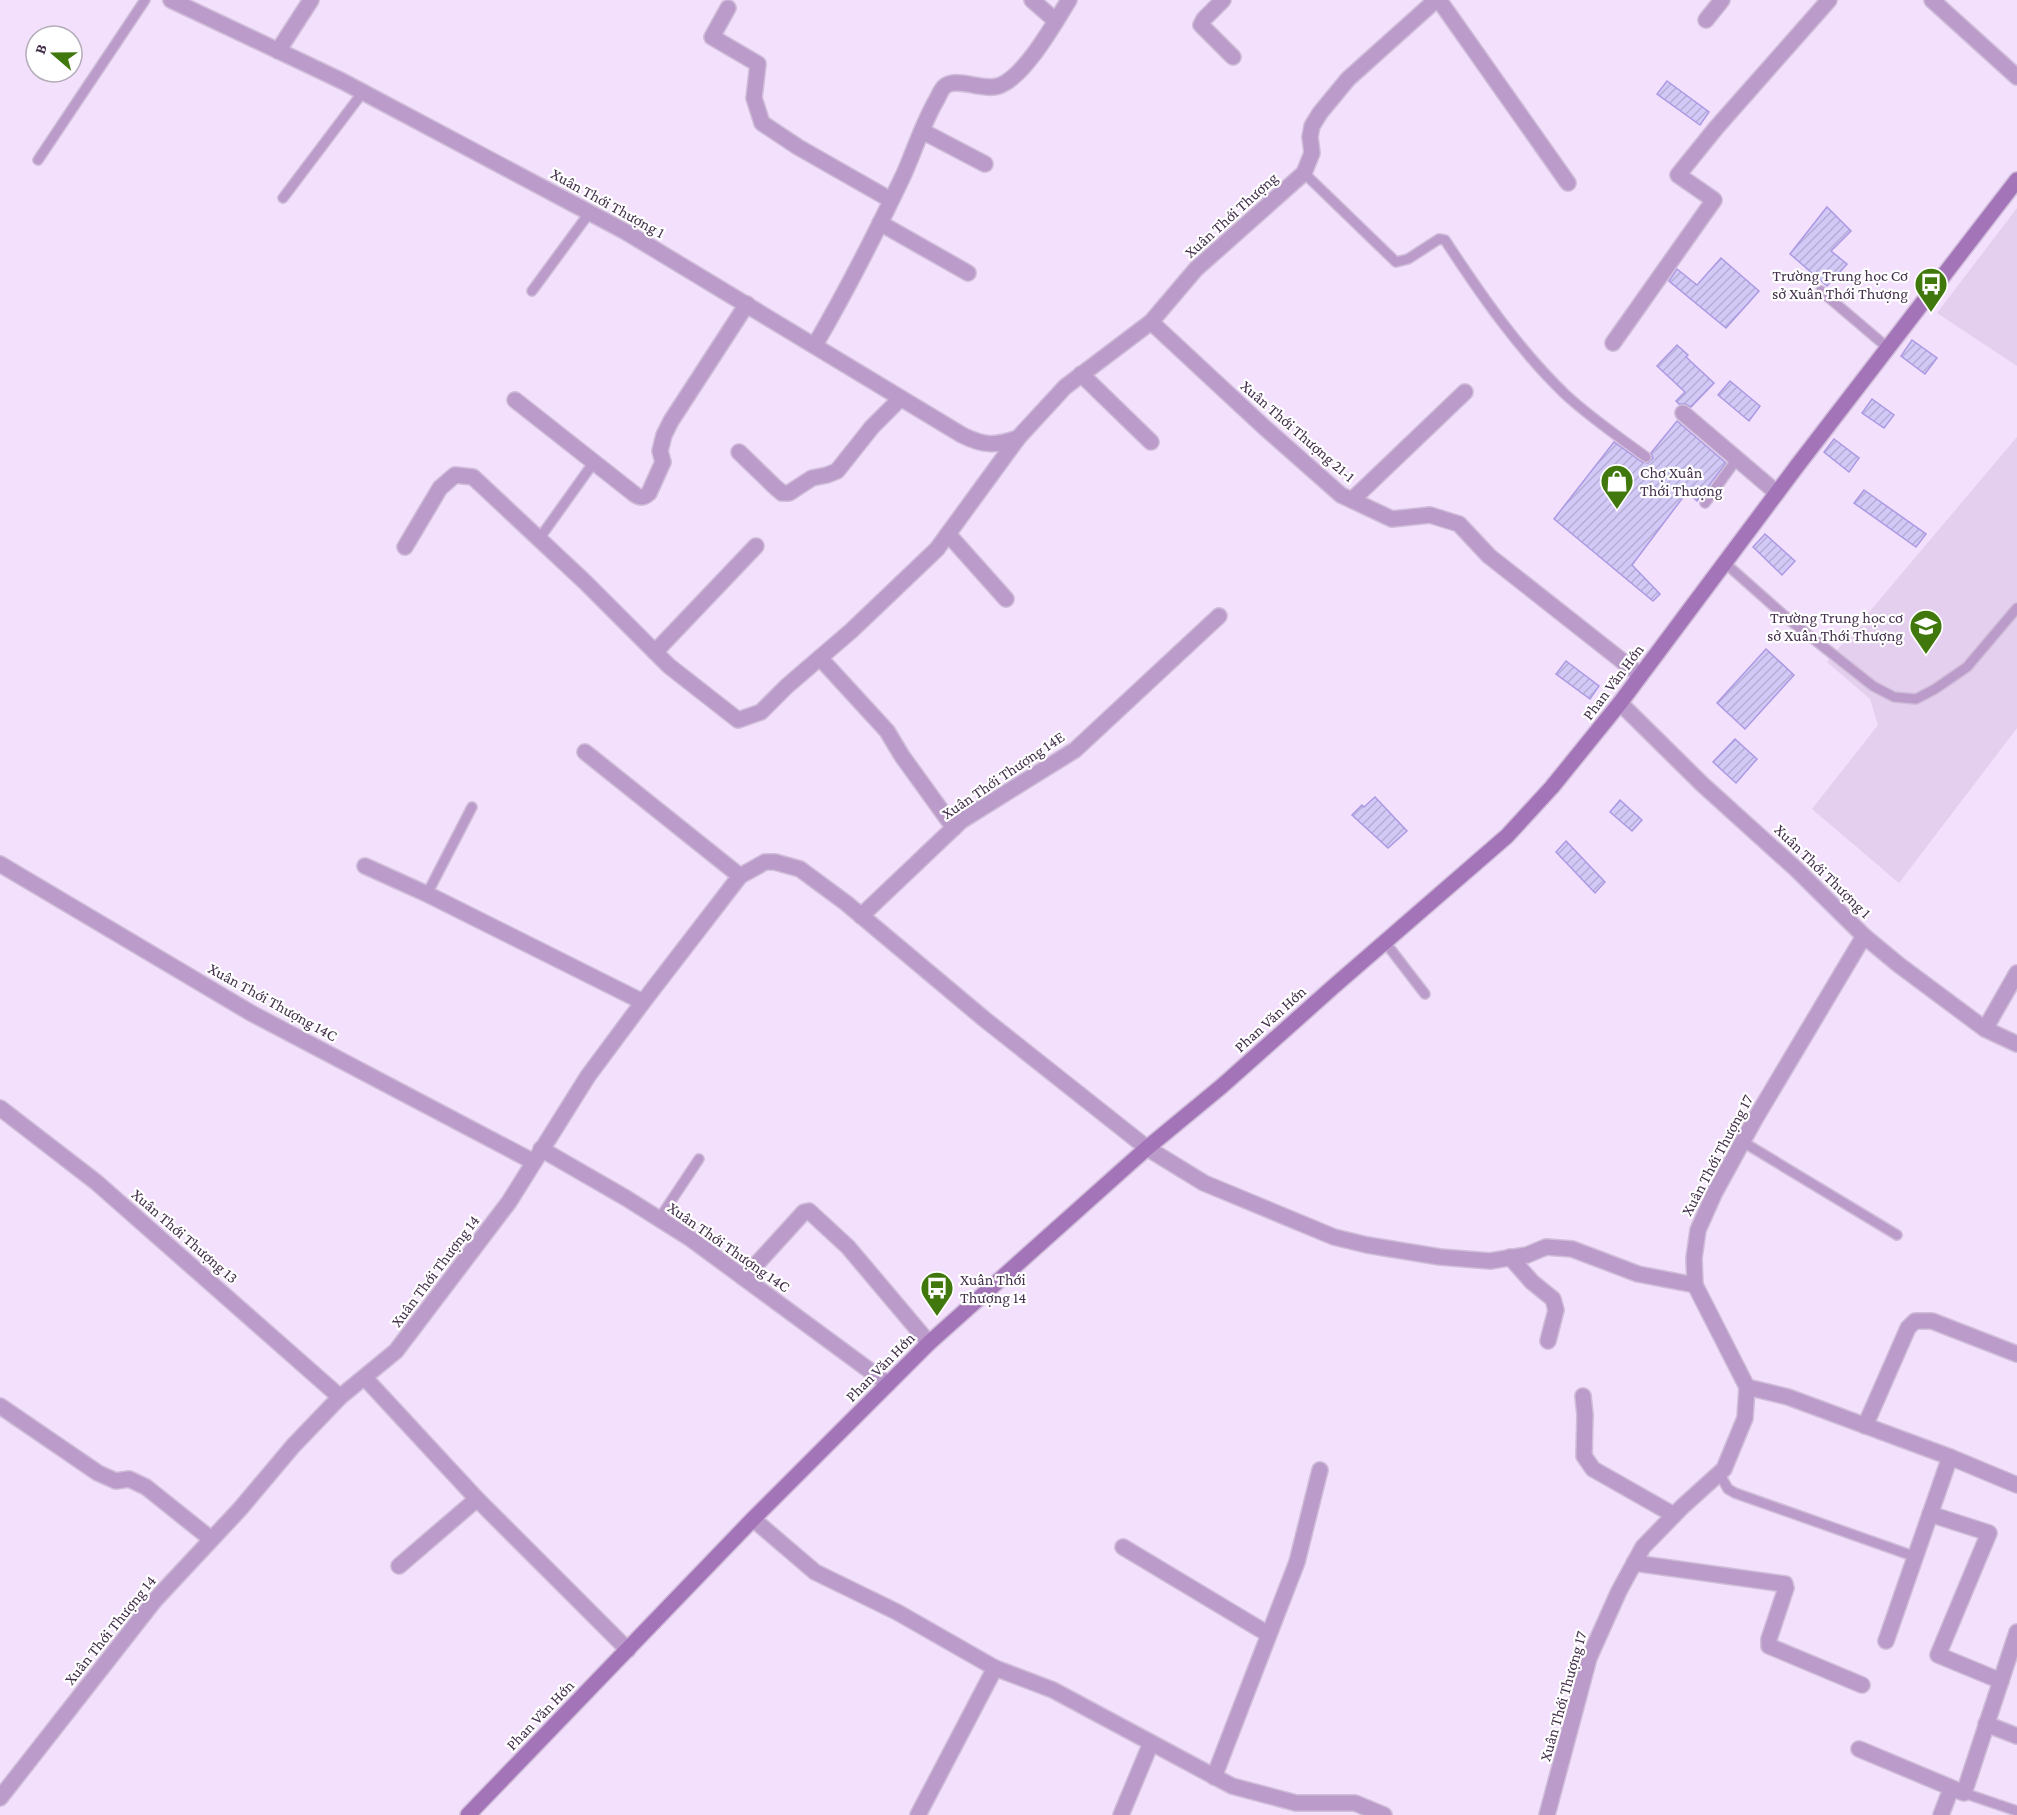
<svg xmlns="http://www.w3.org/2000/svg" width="2017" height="1815" font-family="'Crimson Pro',serif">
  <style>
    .built { fill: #e4cfee }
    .building { fill: url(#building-hatch); stroke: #ab99e3; stroke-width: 1.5 }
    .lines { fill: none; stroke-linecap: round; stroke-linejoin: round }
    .lane-casing { stroke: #d0bdd9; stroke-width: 12 }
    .street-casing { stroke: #d0bdd9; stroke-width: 18 }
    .secondary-casing { stroke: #d0bdd9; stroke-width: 18 }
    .lane { stroke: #ba9bc9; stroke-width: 9 }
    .street { stroke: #ba9bc9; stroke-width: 15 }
    .secondary { stroke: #a374b8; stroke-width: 15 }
    .labels { text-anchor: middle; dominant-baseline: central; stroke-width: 4.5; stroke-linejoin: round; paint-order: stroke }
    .street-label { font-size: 16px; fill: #432f4b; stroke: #fff }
    .poi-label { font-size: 16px; fill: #432f4b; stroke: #fff; text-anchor: end }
  </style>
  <defs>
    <pattern id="building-hatch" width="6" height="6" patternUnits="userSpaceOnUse" patternTransform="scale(1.5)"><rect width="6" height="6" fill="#d3c9f7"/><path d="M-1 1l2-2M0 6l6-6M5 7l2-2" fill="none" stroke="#b6add5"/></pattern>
  </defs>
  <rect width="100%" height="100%" fill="#f3e0fd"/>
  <g class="built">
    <path d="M2017 208V366L1937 313Z"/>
    <path d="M2017 437V728L1899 883 1812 809 1878 725 1870 699 1827 662Z"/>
  </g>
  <g class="building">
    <path d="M1667 81 1709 112 1700 125 1657 94Z"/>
    <path d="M1827 207 1851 231 1831 251 1847 264 1827 286 1790 254Z"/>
    <path d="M1721 258 1759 291 1726 328 1669 281 1677 269 1697 285Z"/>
    <path d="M1912 340 1937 358 1925 374 1901 356Z"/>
    <path d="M1677 345 1688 355 1686 357 1714 383 1691 407 1685 404H1679L1676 401 1685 392 1657 366Z"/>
    <path d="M1730 381 1760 406 1749 421 1718 395Z"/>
    <path d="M1872 399 1894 415 1884 428 1862 413Z"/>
    <path d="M1677 421 1726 463 1697 501 1687 492 1632 565 1660 594 1653 601 1554 519 1614 442 1642 462 1648 463 1653 458 1651 453Z"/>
    <path d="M1834 439 1859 458 1849 472 1824 452Z"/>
    <path d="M1864 490 1926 534 1916 547 1854 503Z"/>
    <path d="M1765 534 1795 561 1782 575 1753 547Z"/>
    <path d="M1766 649 1794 675 1745 729 1717 703Z"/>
    <path d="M1566 661 1599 686 1590 699 1556 674Z"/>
    <path d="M1735 739 1757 759 1736 783 1713 762Z"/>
    <path d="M1375 797 1407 831 1388 848 1352 815 1362 805 1364 807Z"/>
    <path d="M1620 800 1642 820 1632 831 1610 812Z"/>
    <path d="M1566 841 1605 882 1595 893 1556 852Z"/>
  </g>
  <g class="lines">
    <defs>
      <g id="lane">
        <path d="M38 160 145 0"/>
        <path d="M1304 173 1396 262 1408 259 1439 239 1445 240C1481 295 1519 350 1566 395 1591 418 1619 437 1646 457"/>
        <path d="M283 198 363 92"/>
        <path d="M532 291 590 212"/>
        <path d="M1821 291 1888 348"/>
        <path d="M1705 503 1736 460"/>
        <path d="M539 539 594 462"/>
        <path d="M1725 563 1787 618 1873 686 1894 697 1916 699 1935 689 1967 667 2017 608"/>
        <path d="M427 894 472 807"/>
        <path d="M1385 942 1425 994"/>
        <path d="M1743 1142 1897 1235"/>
        <path d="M659 1219 699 1159"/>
        <path d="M1719 1473 1728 1489 1735 1493 1916 1557"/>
        <path d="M1964 1793 2017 1811"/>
      </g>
      <g id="street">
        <path d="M171 0 342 81 626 232 962 435C984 446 995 446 1018 438"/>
        <path d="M1032 0 1056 21"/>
        <path d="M1223 0 1204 19 1201 25 1233 57"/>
        <path d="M1439 0 1568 183"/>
        <path d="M1932 0 2017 77"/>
        <path d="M728 8 712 37 758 64 754 98 762 123 798 147 891 200"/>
        <path d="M1706 20 1722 0"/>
        <path d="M278 51 311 0"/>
        <path d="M922 131 985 164"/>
        <path d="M880 223 968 273"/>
        <path d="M1151 322 1264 427 1341 495 1392 519 1430 515 1459 524 1489 556 1640 675"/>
        <path d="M1613 343 1714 200 1678 175 1716 128 1829 0"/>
        <path d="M815 345C847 290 876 233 904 174 915 149 923 123 937 99 939 95 941 90 944 87 956 75 984 93 1001 85 1026 74 1054 24 1069 0"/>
        <path d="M1081 374 1151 442"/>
        <path d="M515 400 633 493C639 498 643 499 649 493L663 462 660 451 664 435 671 421 747 304"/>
        <path d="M1683 413 1777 493"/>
        <path d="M739 452 774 486 782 493H789L812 478 827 475 837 471 872 427 900 399"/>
        <path d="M1352 500 1465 392"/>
        <path d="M948 534 1006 599"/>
        <path d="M405 547 440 488 455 475 473 477 585 582 669 666 738 720 761 712 787 686 851 631 937 549 1018 438 1065 387 1151 322 1196 269 1304 173 1312 153 1310 137 1312 126 1320 113 1348 79 1436 0"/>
        <path d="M655 652 756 546"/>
        <path d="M820 658 887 731 902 756 954 828"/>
        <path d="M1620 703 1702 784 1796 869 1864 936 1899 965 1985 1029 2017 1044"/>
        <path d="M585 752 740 876"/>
        <path d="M0 864 251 1013 534 1162"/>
        <path d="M365 866 427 894 643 1002"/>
        <path d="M861 916 961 821 1075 750 1219 616"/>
        <path d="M1985 1029 2017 973"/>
        <path d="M0 1108 96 1182 340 1397"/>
        <path d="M541 1149 626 1198 691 1239 888 1384"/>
        <path d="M1510 1257 1532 1282 1553 1299 1556 1310 1548 1341"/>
        <path d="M744 1278 804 1212 809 1211 848 1247 929 1343"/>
        <path d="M365 1378 477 1499 628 1650"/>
        <path d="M1747 1387 1788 1397 1950 1457 2017 1485"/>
        <path d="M1583 1396 1585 1415 1584 1456 1593 1469 1674 1515"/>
        <path d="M0 1406 98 1473 116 1481 129 1479 146 1487 211 1539"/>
        <path d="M1865 1426 1908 1328 1915 1321H1932L2017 1354"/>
        <path d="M1930 1514 1989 1533 1938 1655 2001 1681"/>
        <path d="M753 1519 815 1572 897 1612 995 1668 1053 1690 1232 1786 1296 1803H1355L1384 1815"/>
        <path d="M1123 1547 1268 1634"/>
        <path d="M1634 1563 1785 1584 1786 1588 1769 1639V1646L1862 1685"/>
        <path d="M399 1566 477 1499"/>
        <path d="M1886 1641 1950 1457"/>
        <path d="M1986 1724 2017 1736"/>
        <path d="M1859 1749 1964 1793 2017 1632"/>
        <path d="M1214 1777 1297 1562 1320 1470"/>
        <path d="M0 1798 155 1600 240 1509 293 1446 340 1397 396 1351 509 1202 588 1076 643 1002 740 876 765 862H775L800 869 846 903 983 1018 1147 1148 1204 1183 1334 1237 1367 1245 1440 1257 1490 1261 1527 1255 1546 1247 1572 1249 1638 1274 1695 1285"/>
        <path d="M918 1815 995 1668"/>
        <path d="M1121 1815 1151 1743"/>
        <path d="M1547 1815 1589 1658 1619 1591 1643 1547 1682 1507 1724 1469 1745 1418 1747 1387 1695 1285 1694 1258 1698 1230 1714 1194 1755 1119 1864 936"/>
        <path d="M1941 1815 1951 1789"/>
      </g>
      <path id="secondary" d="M468 1815 753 1519 929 1343 1147 1148 1222 1086 1333 987 1507 836 1552 787 1620 703 1797 466 2017 180"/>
    </defs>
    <use href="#lane" class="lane-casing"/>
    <use href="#street" class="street-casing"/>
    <use href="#secondary" class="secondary-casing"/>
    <use href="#lane" class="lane"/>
    <use href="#street" class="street"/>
    <use href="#secondary" class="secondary"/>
  </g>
  <defs>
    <symbol id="bus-pin" viewBox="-11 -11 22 30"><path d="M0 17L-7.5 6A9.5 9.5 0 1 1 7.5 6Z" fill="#40780d" stroke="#fff"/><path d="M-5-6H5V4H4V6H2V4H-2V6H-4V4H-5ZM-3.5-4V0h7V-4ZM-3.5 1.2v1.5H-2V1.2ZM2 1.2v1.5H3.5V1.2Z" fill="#fff"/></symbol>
    <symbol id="shop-pin" viewBox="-11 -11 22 30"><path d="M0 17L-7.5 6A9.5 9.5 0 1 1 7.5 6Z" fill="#40780d" stroke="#fff"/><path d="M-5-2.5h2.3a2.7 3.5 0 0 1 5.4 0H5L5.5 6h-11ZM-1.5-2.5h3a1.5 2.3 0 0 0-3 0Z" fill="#fff"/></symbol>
    <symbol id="school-pin" viewBox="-11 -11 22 30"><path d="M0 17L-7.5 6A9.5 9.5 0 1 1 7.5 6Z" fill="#40780d" stroke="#fff"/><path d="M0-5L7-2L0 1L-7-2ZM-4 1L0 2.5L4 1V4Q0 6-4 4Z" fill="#fff"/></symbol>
  </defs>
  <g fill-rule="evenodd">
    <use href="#bus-pin" x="1912" y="265" width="38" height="52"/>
    <use href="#shop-pin" x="1598" y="462" width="38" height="52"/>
    <use href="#school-pin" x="1907" y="607" width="38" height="52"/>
    <use href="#bus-pin" x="918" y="1269" width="38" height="52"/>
  </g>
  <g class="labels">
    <g class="street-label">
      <text transform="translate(608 203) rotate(29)">Xuân Thới Thượng 1</text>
      <text transform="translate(1231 215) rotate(-42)">Xuân Thới Thượng</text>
      <text transform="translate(1298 431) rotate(41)">Xuân Thới Thượng 21-1</text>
      <text transform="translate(1613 682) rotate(-53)">Phan Văn Hớn</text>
      <text transform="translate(1003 775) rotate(-34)">Xuân Thới Thượng 14E</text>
      <text transform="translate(1823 871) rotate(44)">Xuân Thới Thượng 1</text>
      <text transform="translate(273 1002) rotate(29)">Xuân Thới Thượng 14C</text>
      <text transform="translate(1270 1019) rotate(-42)">Phan Văn Hớn</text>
      <text transform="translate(1717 1155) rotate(-62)">Xuân Thới Thượng 17</text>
      <text transform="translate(185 1236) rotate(41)">Xuân Thới Thượng 13</text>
      <text transform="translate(729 1247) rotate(35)">Xuân Thới Thượng 14C</text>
      <text transform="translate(435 1271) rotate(-53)">Xuân Thới Thượng 14</text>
      <text transform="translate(880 1367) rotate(-45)">Phan Văn Hớn</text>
      <text transform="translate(110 1630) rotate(-51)">Xuân Thới Thượng 14</text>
      <text transform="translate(1563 1696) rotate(-74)">Xuân Thới Thượng 17</text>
      <text transform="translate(540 1715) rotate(-46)">Phan Văn Hớn</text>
    </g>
    <g class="poi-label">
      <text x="1908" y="275">Trường Trung học Cơ<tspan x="1908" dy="18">sở Xuân Thới Thượng</tspan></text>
      <text x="1640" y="472" text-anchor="start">Chợ Xuân<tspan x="1640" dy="18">Thới Thượng</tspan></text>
      <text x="1903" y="617">Trường Trung học cơ<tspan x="1903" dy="18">sở Xuân Thới Thượng</tspan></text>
      <text x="960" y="1279" text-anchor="start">Xuân Thới<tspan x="960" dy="18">Thượng 14</tspan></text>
    </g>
  </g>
  <g transform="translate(54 54) rotate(290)"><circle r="28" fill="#ffffff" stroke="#b4acb7" stroke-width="1.5"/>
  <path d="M0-4.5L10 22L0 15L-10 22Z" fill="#40780d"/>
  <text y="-9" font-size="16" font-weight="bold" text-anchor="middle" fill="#432f4b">B</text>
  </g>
</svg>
